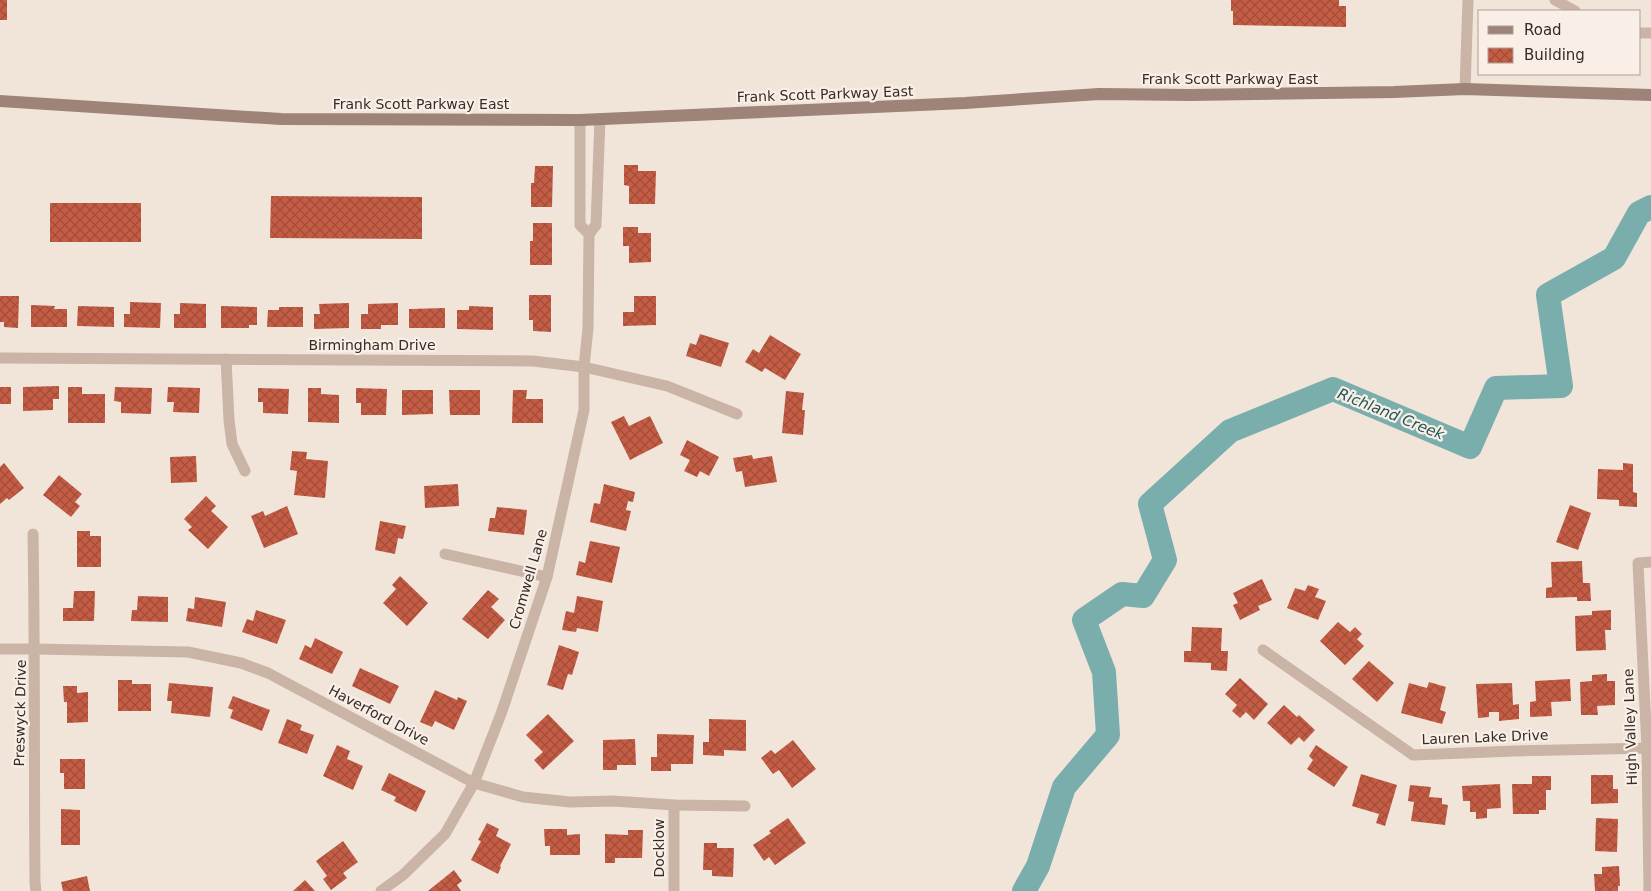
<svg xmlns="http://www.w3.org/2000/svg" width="1651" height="891" font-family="'DejaVu Sans',sans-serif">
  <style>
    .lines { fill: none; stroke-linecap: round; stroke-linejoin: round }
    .river { stroke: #79aead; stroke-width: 24 }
    .building { fill: url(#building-cross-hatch) }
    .street { stroke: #c9b4a6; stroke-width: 11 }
    .secondary { stroke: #9d8378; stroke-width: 12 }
    .labels { text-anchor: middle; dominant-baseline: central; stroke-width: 4.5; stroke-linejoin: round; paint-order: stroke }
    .street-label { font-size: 14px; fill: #352b27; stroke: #f9efe6 }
    .water-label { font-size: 15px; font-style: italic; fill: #1d5556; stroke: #f9efe6 }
  </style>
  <defs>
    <pattern id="building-cross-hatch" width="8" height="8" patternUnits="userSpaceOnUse" patternTransform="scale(1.25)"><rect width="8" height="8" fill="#c55d45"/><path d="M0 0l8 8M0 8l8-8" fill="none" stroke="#a14d3a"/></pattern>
  </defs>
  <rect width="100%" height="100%" fill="#f1e5da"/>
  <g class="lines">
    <path class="river" d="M1024 891 1038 866 1064 787 1108 735 1104 672 1084 620 1122 594 1143 596 1165 560 1150 504 1230 431 1333 389 1470 447 1496 388 1561 386 1548 295 1614 258 1639 213 1651 207"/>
  </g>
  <g class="building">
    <rect x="0" y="0" width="7" height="20"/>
    <path d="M1231 0H1339V6H1346V27L1233 25V11H1231Z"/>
    <path d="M624 165H638V171H656L655 204H629V186L624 185Z"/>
    <path d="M535 166H553L552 207H531V183H534Z"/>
    <path d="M271 196 422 197V239L270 238Z"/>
    <rect x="50" y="203" width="91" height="39"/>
    <path d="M533 223H552V265H530V241H533Z"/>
    <path d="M623 227H638V233H651V262L629 263V246H623Z"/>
    <path d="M529 295H551V332L533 331V320H529Z"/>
    <path d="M0 296H19L18 328 4 327V322H0Z"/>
    <path d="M634 296H656V325L623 326V312H634Z"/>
    <path d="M130 302 161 303 160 328 124 327V314H130Z"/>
    <path d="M180 303 206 304V328H174V314H180Z"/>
    <path d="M349 303V328L314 329V314H320L319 304Z"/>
    <path d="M398 303V325H381V329H361V314H368V304Z"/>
    <path d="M31 305 55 306 54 309H67V327H31Z"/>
    <path d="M78 306 114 307V327L77 326Z"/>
    <path d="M221 306 257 307V325H249V328H221Z"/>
    <path d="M469 306 493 307V330L457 329V310H469Z"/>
    <path d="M279 307H303V327H267L268 310H279Z"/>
    <path d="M445 308V328H409V309Z"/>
    <path d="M700 334 729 343 721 367 686 356 690 343 696 345Z"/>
    <path d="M770 335 801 354 785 380 765 368 762 372 745 362 753 349 759 353Z"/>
    <path d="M59 386V399H53V410L23 411V387Z"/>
    <rect x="0" y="387" width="11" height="17"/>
    <path d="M68 387H82V394H105V423H68Z"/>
    <path d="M115 387 152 388 151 414 121 413V402L114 401Z"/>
    <path d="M168 387 200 388 199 413 173 412 174 402H167Z"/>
    <path d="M258 388 289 389 288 414 263 413V402H258Z"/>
    <path d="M308 388H321V394L339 395V423L308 422Z"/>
    <path d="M356 388 387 389 386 415H361V403H356Z"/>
    <path d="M402 390H433V414L402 415Z"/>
    <path d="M449 390H480V415H450Z"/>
    <path d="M513 390H527L526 399H543V423H512Z"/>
    <path d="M786 391 804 393 802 410H805L803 435 782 433Z"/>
    <path d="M624 416 629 426 650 416 663 443 630 460 611 422Z"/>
    <path d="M687 440 719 457 709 476 700 471 697 477 684 471 690 460 680 455Z"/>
    <path d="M292 451 307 452 306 459 328 461 325 498 294 495 297 471 290 470Z"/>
    <path d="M752 455 753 459 772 456 777 482 745 487 742 471 736 472 733 458Z"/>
    <path d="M196 456 197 482 171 483 170 457Z"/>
    <path d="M4 463 24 488 9 500 7 498 0 504V467Z"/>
    <path d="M1623 463 1633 464V492L1637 493V507L1619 506V500L1597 499 1598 469 1623 470Z"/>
    <path d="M59 475 82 494 75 502 80 506 71 517 43 495Z"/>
    <path d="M458 484 459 506 425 508 424 486Z"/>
    <path d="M604 484 635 492 633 502 628 501 626 510 631 511 626 531 590 522 594 503 600 504Z"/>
    <path d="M206 496 216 506 211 511 228 527 208 549 188 530 192 527 184 519Z"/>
    <path d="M1570 505 1591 513 1578 550 1556 542Z"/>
    <path d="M287 506 298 534 264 548 251 516 263 511 265 516Z"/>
    <path d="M497 507 527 510 524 535 488 531 490 518H495Z"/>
    <path d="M380 521 406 526 403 539 398 538 395 554 375 550Z"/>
    <path d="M77 531H90V536H101V567H77Z"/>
    <path d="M590 541 620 547 612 583 576 575 579 561 585 563Z"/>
    <path d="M1582 561 1583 583H1590L1591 601H1577V597L1546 598V588L1552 587 1551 562Z"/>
    <path d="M400 576 428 603 407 626 383 603 396 589 392 585Z"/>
    <path d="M1262 579 1272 600 1258 606 1260 610 1240 620 1233 605 1238 603 1233 593Z"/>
    <path d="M1308 585 1319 589 1315 597 1326 601 1318 620 1287 608 1295 588 1305 591Z"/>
    <path d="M488 590 499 599 491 607 505 620 488 639 462 619Z"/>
    <path d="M74 591H95L94 621H63V608H73Z"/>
    <path d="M138 596 168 597V622L131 621 132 610H137Z"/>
    <path d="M577 596 603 601 598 632 577 628 576 632 562 630 566 611 574 613Z"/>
    <path d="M195 597 226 602 222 627 186 621 188 608 194 609Z"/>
    <path d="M256 610 286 620 277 644 242 632 247 619 253 621Z"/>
    <path d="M1611 610V630H1605L1606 650 1576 651 1575 616 1592 615V611Z"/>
    <path d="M1338 622 1350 632 1355 627 1362 634 1357 639 1364 646 1345 665 1320 641Z"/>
    <path d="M1192 627 1222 628 1221 651H1228L1227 671 1211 670V663L1184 662V651H1191Z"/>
    <path d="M315 638 343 652 332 674 299 659 305 645 311 648Z"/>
    <path d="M559 645 579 652 572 675 568 674 563 690 547 685Z"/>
    <path d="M1369 661 1394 683 1377 702 1352 679Z"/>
    <path d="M360 668 399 686 390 704 352 686Z"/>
    <path d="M1607 674V681H1615V705L1597 706 1598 715H1581L1580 682 1592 681V675Z"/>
    <path d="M1240 678 1268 704 1254 720 1246 712 1240 718 1232 711 1237 705 1225 694Z"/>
    <path d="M1570 679 1571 701 1551 702 1552 716 1530 717V702L1536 701 1535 681Z"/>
    <path d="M118 680H132V684H151V711H118Z"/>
    <path d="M1429 682 1446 687 1440 710 1446 712 1442 724 1401 713 1409 683 1427 688Z"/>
    <path d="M169 683 213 687 210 717 171 713 172 701H167Z"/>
    <path d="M1512 683 1513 705 1519 704V719L1499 721V712H1489V717L1478 718 1476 684Z"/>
    <path d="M63 686H77V693L88 692V722L67 723V702H64Z"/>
    <path d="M435 690 457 700 458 697 467 701 454 730 435 721 432 727 420 722Z"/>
    <path d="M233 696 270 710 262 731 230 718 233 710 228 708Z"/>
    <path d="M1284 705 1297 717 1299 715 1315 730 1304 742 1299 737 1291 745 1267 723Z"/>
    <path d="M548 714 574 741 543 770 534 760 543 752 526 735Z"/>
    <path d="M287 719 302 725 300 730 314 735 307 754 278 743Z"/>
    <path d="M709 719 746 720V751L724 750V756L703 755V742H709Z"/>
    <path d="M657 734 694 735 693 764H671V771H651V757H657Z"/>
    <path d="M635 739 636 765H617V770H603V740Z"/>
    <path d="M793 740 816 769 792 788 779 770 773 774 761 758 771 750 775 754Z"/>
    <path d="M337 745 350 751 347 759 363 766 353 790 323 776Z"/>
    <path d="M1316 745 1348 767 1334 787 1307 769 1313 760 1309 756Z"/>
    <path d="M60 759H85V789H64V773H60Z"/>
    <path d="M389 773 426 791 416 812 394 801 396 797 381 790Z"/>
    <path d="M1361 774 1397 785 1385 826 1376 823 1379 814 1352 806Z"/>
    <path d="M1591 775H1613V789H1618V803L1591 804Z"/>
    <path d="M1532 776H1551V790H1546V810H1539V814H1513L1512 784H1532Z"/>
    <path d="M1500 784 1501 808 1487 809V818L1476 819V812H1470V801H1463L1462 786Z"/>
    <path d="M1410 785 1431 787 1429 797 1442 798V804L1448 805 1445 825 1411 821 1414 802 1408 801Z"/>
    <path d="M61 809 80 810V845H61Z"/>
    <path d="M788 818 806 843 775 865 769 857 764 861 753 845 771 833 769 831Z"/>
    <path d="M1596 818 1618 819 1617 852 1595 851Z"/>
    <path d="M487 823 499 829 496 836 511 844 500 866 501 867 498 874 471 860 481 841 478 840Z"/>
    <path d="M544 829H567V835L580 834V855H550V846H545Z"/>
    <path d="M628 830H643L642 858H615V863H605V834L628 835Z"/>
    <path d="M343 841 358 862 343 873 347 878 331 890 323 879 327 876 316 861Z"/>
    <path d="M704 843H717V848H734L733 877 712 876V870H703Z"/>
    <path d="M1619 866 1620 886H1618V891H1595L1594 874H1602V867Z"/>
    <path d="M454 870 462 881 457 885 461 891H428Z"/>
    <path d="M87 876 90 891H63L61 882Z"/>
    <path d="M305 880 315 891H293Z"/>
  </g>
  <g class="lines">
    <g class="street">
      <path d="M1555 0 1575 11"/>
      <path d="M1640 33H1651"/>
      <path d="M1465 89 1468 0"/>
      <path d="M580 120V225L589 234"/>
      <path d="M0 358 533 361 584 367 667 386 737 414"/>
      <path d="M226 359 229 420 232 444 245 471"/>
      <path d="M33 534C35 650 34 767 35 883L36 891"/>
      <path d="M445 554 547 577"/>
      <path d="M0 649H35L188 652 241 663 268 673 474 783 523 797 570 802 613 801 674 805 745 806"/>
      <path d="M1263 650 1413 755 1515 751 1651 748"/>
      <path d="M381 891 403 875 445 834 474 783 501 714 547 577 584 410V367L588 328 589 234 596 225 600 119"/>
      <path d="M674 891V805"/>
      <path d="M1649 891 1647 749 1638 563 1651 562"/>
    </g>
    <path class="secondary" d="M0 101 281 119 580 120 965 103 1099 94 1191 95 1394 92 1465 89 1651 95"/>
  </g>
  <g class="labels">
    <g class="street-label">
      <text x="1230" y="79">Frank Scott Parkway East</text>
      <text transform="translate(825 94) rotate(-2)">Frank Scott Parkway East</text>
      <text x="421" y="104">Frank Scott Parkway East</text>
      <text x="372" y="345">Birmingham Drive</text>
      <text transform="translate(528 579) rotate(-74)">Cromwell Lane</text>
      <text transform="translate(20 713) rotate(-89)">Preswyck Drive</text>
      <text transform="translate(379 715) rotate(28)">Haverford Drive</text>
      <text transform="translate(1630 727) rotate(-92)">High Valley Lane</text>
      <text transform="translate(1485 737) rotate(-2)">Lauren Lake Drive</text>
      <text transform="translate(659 848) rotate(-90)">Docklow</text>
    </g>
    <g class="water-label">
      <text transform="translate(1391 414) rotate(22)">Richland Creek</text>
    </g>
  </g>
  <rect x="1478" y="10" width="162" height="65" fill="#f9efe6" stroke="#aba19a"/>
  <rect x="1488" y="26" width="25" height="8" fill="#9d8378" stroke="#aba19a"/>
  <text x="1524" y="35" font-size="15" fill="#352b27">Road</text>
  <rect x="1488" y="48" width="25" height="15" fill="url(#building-cross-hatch)" stroke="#aba19a"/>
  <text x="1524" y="60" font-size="15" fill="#352b27">Building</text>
</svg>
